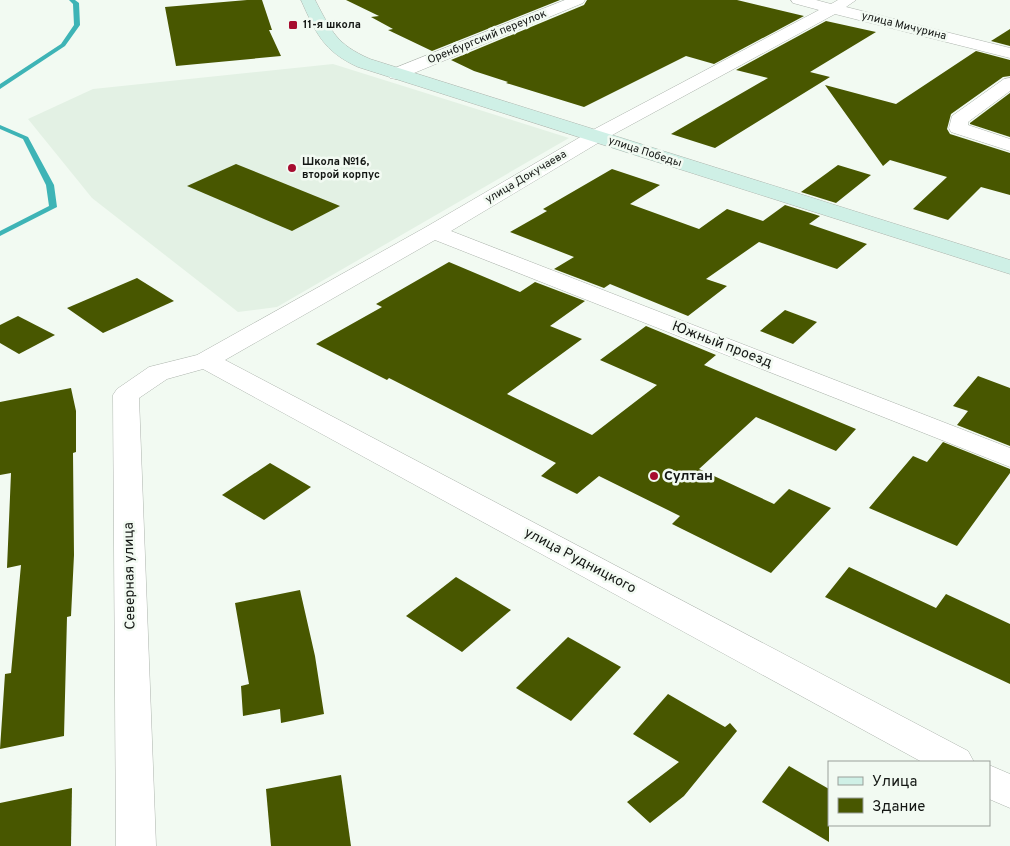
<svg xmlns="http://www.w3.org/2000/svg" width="1010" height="846" font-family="Overpass,sans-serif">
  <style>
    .built { fill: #e3f1e4 }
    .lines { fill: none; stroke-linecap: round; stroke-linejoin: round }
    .stream { fill: #3eb4b6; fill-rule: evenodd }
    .building { fill: #485700 }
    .street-casing { stroke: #adb4ad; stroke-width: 1 }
    .secondary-casing { stroke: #adb4ad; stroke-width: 1 }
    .street { fill: #fff; fill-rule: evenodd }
    .secondary { fill: #cff0e6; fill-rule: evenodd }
    .poi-dot { fill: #a60c2f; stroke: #f2faf2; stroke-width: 2 }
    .labels { text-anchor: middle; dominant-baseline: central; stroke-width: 5; stroke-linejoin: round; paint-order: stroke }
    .far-poi-label { font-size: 11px; font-weight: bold; fill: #141714; stroke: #f2faf2; text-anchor: start }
    .far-street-label { font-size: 11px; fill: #141714; stroke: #f2faf2 }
    .street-label { font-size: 14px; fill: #141714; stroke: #f2faf2 }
    .poi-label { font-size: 14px; font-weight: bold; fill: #141714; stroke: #f2faf2; text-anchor: start }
  </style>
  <rect width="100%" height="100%" fill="#f2faf2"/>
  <path class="built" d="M333 64 569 138 277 307 238 312 92 198 28 119 93 89Z"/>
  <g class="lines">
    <g class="stream">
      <path d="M69 0H75L79 3 80 25 65 46 0 89V84L61 44 74 25 73 4Z"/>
      <path d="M0 125 28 137 54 185 57 207 0 236V231L49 206 46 185 23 139 0 129Z"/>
    </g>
  </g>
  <g class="building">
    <path d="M247 0H262L272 30H269L281 56 176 66 165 7Z"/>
    <path d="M346 0H560L432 51 388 30 393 29 371 17 379 16Z"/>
    <path d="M587 0H737L804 16 714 64 686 56 584 107 506 83 508 82 474 71 451 60 584 5Z"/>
    <path d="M826 21 876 32 810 72 830 77 715 148 671 134 768 78 736 70Z"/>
    <path d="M1010 29V46L991 41Z"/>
    <path d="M976 51 1010 60V76L1003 77 951 114 947 129 950 134 1010 153V195L981 187 948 220 913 209 947 177 890 160 883 166 825 85 896 104Z"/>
    <path d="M1010 93V137L970 124V123Z"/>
    <path d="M236 164 340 206 292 231 187 186Z"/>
    <path d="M838 165 871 175 836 203 801 192Z"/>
    <path d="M612 169 660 185 630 204 699 229 727 209 763 221 785 205 820 216 809 224 867 244 837 269 759 242 706 279 727 286 688 316 610 284 604 288 554 269 574 257 510 232 547 211 543 209Z"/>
    <path d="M449 262 520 292 535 282 585 301 550 326 582 339 507 394 592 435 657 385 600 360 646 326 716 355 704 365 856 429 836 451 756 417 699 469 774 504 789 489 831 508 771 573 672 524 680 516 599 476 577 494 541 476 556 463 389 378 387 380 316 344 382 307 376 304Z"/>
    <path d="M137 278 174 301 103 333 67 308Z"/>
    <path d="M785 310 817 322 793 344 760 331Z"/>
    <path d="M18 316 55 335 19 354 0 343V325Z"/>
    <path d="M978 376 1010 388V446L957 425 968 411 953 406Z"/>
    <path d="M71 388 76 411V452L73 453 74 555 71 616 67 617 64 736 0 749 5 674 11 673 21 565 7 568 11 473 0 475V402Z"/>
    <path d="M943 442 1010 469V473L957 546 869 508 913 456 927 462Z"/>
    <path d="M270 463 311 487 264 520 222 495Z"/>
    <path d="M849 567 936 608 946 594 1010 624V684L825 597Z"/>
    <path d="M456 577 511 610 462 652 406 616Z"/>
    <path d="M300 590 315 656 324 714 281 723 280 709 243 716 241 686 249 684 235 603Z"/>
    <path d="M568 637 621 667 571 721 516 688Z"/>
    <path d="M668 694 725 727 730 723 737 731 684 796 650 823 627 802 679 762 633 734Z"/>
    <path d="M789 766 829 789V842L762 802Z"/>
    <path d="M341 775 351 846H271L266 789Z"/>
    <path d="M72 788 71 846H0V803Z"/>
  </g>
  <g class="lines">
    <defs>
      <g id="street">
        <path d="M565 0H585L583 3 402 78 396 79 390 78 387 74 390 70Z"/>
        <path d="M791 0H816L831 4 838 0H856L846 7 1010 48V58L835 14 603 140 451 231 1010 448V467L435 240 225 360 968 751 974 762H922L203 369 167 379 139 398 156 846H116L113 395 117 389 149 367 197 355 426 227 589 132 819 10 793 3Z"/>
        <path d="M1010 78V91L968 122V125L1010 139V151L951 132 949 128 952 116 1004 79Z"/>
        <path d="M989 765 1010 774V808L989 799Z"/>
      </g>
      <path id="secondary" d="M301 0H315C332 32 336 44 370 59L1010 260V274L358 67C323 51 316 33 301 0Z"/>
    </defs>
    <use href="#street" class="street-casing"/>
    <use href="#secondary" class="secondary-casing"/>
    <use href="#street" class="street"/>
    <use href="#secondary" class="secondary"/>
  </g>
  <g class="poi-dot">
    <rect x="288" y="20" width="10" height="10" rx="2.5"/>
    <circle cx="292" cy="168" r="5"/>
    <circle cx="654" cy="476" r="5"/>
  </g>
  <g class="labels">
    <g class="far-poi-label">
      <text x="303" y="25">11-я школа</text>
      <text x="302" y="162">Школа №16,<tspan x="302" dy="13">второй корпус</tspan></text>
    </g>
    <g class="far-street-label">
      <text transform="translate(904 26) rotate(14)">улица Мичурина</text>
      <text transform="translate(487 37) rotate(-22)">Оренбургский переулок</text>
      <text transform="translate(645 152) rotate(18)">улица Победы</text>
      <text transform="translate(526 177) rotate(-31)">улица Докучаева</text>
    </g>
    <g class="street-label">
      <text transform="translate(722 345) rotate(21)">Южный проезд</text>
      <text transform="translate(580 561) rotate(28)">улица Рудницкого</text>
      <text transform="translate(130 576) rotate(-91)">Северная улица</text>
    </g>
    <g class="poi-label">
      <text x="664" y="476">Султан</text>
    </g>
  </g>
  <rect x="828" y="761" width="162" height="65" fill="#f2faf2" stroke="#999f99"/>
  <rect x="838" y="777" width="25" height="8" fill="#cff0e6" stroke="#999f99"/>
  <text x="872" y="786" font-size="15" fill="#141714">Улица</text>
  <rect x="838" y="798" width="25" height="15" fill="#485700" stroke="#999f99"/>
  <text x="872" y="811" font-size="15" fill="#141714">Здание</text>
</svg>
